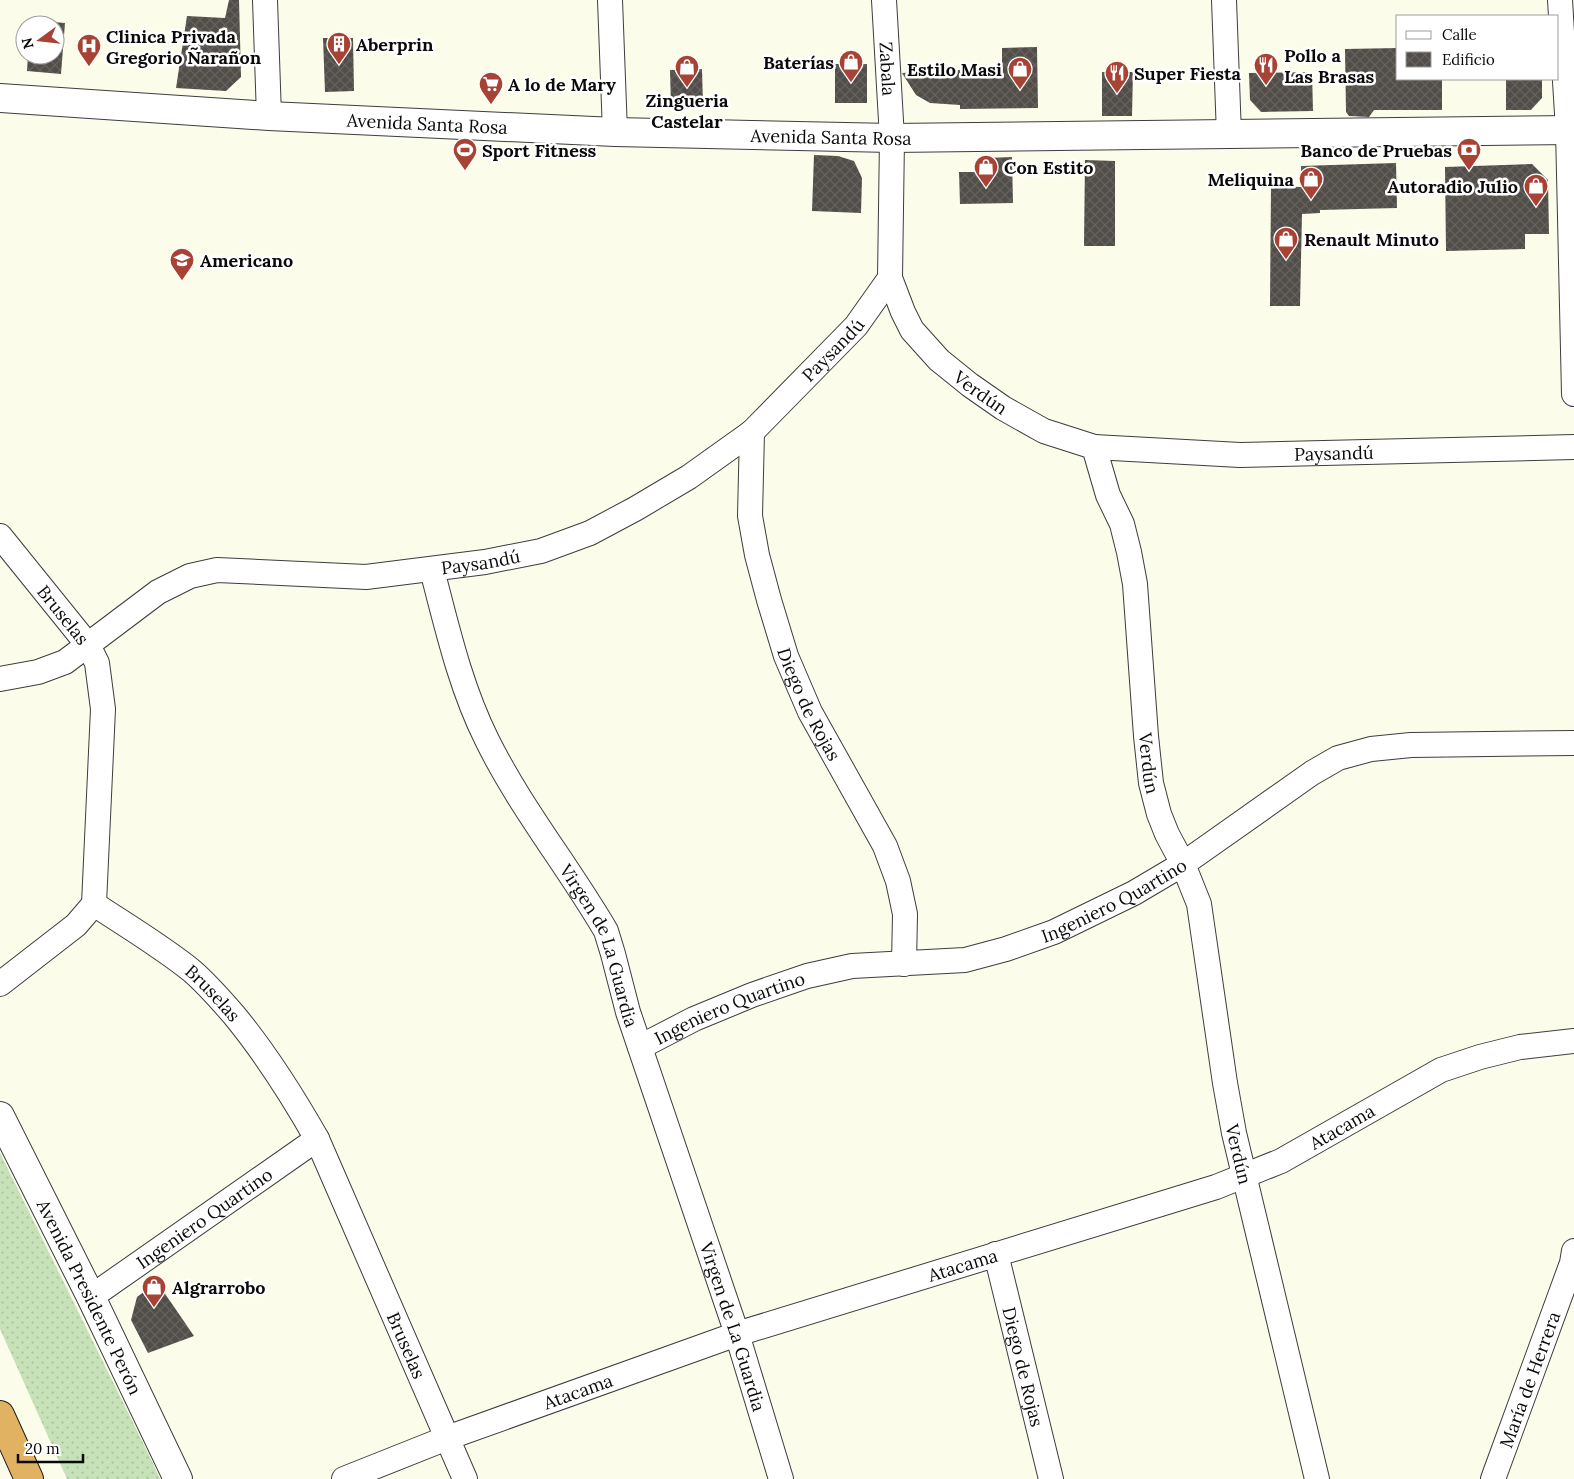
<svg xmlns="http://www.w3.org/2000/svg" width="1574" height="1479" font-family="Lora,serif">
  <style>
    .grass { fill: url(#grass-dots) }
    .building { fill: url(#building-cross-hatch) }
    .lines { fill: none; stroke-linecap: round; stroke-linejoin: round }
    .minor-casing { stroke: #3d3d3d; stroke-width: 26 }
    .tertiary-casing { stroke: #3d3d3d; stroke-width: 30 }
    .motorway-casing { stroke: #1b1b1b; stroke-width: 30 }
    .minor { stroke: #fff; stroke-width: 24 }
    .tertiary { stroke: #fff; stroke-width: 28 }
    .motorway { stroke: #e2b263; stroke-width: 28 }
    .labels { text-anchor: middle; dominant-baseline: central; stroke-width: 5; stroke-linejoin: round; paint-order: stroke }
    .poi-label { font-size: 18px; font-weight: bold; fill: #0a0a0a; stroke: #fff; text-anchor: start }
    .street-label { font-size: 18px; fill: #0a0a0a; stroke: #fff }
  </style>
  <defs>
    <pattern id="grass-dots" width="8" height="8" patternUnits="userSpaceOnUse" patternTransform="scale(1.25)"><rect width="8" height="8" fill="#c7e2b9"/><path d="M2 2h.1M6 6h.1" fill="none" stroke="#aac19e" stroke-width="1.8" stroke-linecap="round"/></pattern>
    <pattern id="building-cross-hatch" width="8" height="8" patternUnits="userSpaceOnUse" patternTransform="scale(1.25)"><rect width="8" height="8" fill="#514d48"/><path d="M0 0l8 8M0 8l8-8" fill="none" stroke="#65625e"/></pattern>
  </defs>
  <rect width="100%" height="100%" fill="#fcfcea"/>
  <path class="grass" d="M0 1153 150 1457 160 1479H67L0 1329Z"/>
  <g class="building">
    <path d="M229 0H239L241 77 226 91 176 88 187 16 225 18Z"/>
    <path d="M31 20 65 23 61 74 27 71 28 55H55V25H30Z"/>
    <path d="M323 38H353L354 91 325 92Z"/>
    <path d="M1037 47 1038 108 960 109V105L930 103 916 95 902 73 960 70V72H1002V48Z"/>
    <path d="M1398 48V79H1442V110H1374L1369 117 1349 116 1346 112 1345 49Z"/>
    <rect x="835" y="64" width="32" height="39"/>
    <path d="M702 69 703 105 671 106 670 70Z"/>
    <path d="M1102 72H1133L1132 116H1102Z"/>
    <path d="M1312 72 1313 111 1261 112 1250 100 1249 73Z"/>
    <path d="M1506 79H1542V98L1531 110H1506Z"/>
    <path d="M814 155 838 156 854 161 862 178 861 213 812 211Z"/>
    <path d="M1012 157 1013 203 960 204 959 172H974V167H987V158Z"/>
    <path d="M1085 160 1115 161V246H1084Z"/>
    <path d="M1396 163 1397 208 1320 210V213L1302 214 1300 306H1270L1271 186 1301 187V166Z"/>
    <path d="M1532 164 1548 180 1549 234H1525V249L1446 251 1445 167Z"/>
    <path d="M157 1282 194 1336 148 1353 131 1320 137 1297Z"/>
  </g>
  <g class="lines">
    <defs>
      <g id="minor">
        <path d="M265 0 269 116"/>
        <path d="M610 0 615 132"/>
        <path id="s1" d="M884 0 892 138 890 278 903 312 912 330 939 360 970 385 1003 408 1044 431 1094 447 1108 495 1122 524 1129 552 1135 584 1146 736 1151 783 1159 814 1167 834 1183 864 1199 904 1225 1083 1234 1133 1317 1479"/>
        <path d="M1224 0 1229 135"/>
        <path d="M1560 0 1568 130 1574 394"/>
        <path id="s2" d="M752 432 750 516 757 555 769 600 786 656 810 712 885 846 898 881 905 914 904 964"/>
        <path id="s3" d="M1094 447 1240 455 1574 447"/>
        <path id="s4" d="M0 536 88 645 97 663 103 709 94 904"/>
        <path id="s5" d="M432 570C447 627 460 686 487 740 520 807 568 866 606 931L613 954 628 1012 737 1334 781 1479"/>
        <path id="s6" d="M0 679 38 672 65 662 158 592 190 576 217 570 366 577 485 562 541 551 590 533 635 509 689 477 752 432 856 326 890 278"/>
        <path id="s7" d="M94 904C127 926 161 946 192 971 207 984 221 1000 234 1015 266 1054 292 1095 317 1139L465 1479"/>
        <path d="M0 984 76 925 94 904"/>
        <path id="s8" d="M640 1047 694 1019 752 995 807 976 852 966 965 960 1006 949 1054 932 1134 893 1183 864 1312 773 1338 758 1371 749 1411 745 1574 743"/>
        <path id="s9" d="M996 1254 1051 1479"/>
        <path id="s10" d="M91 1297 317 1139"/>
        <path id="s11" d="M344 1479 447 1438 737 1334 1216 1187 1281 1161 1441 1070 1480 1057 1520 1047 1574 1041"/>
        <path id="s12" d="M1493 1479 1572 1263 1574 1251"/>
      </g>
      <g id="tertiary">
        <path id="s13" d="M0 98 269 116 615 132 892 138 1574 130"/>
        <path id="s14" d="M0 1116 91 1297 178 1479"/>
      </g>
      <path id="motorway" d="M0 1415 29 1479"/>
    </defs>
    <use href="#minor" class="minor-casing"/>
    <use href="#tertiary" class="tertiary-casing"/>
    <use href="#motorway" class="motorway-casing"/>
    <use href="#minor" class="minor"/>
    <use href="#tertiary" class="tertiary"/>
    <use href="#motorway" class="motorway"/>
  </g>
  <defs>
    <symbol id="building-pin" viewBox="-11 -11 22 30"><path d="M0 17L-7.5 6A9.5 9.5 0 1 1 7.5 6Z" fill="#a84235" stroke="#fff"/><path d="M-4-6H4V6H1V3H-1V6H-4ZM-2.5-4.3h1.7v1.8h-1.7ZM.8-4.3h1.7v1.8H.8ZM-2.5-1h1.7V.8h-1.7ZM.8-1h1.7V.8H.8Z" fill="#fff"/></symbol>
    <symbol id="hospital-pin" viewBox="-11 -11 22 30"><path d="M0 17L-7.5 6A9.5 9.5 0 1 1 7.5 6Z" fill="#a84235" stroke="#fff"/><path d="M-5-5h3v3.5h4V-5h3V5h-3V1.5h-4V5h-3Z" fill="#fff"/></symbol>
    <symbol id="shop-pin" viewBox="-11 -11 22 30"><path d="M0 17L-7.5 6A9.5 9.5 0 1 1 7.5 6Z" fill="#a84235" stroke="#fff"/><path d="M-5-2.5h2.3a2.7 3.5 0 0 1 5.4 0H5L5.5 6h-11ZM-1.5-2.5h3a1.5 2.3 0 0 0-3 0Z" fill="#fff"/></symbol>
    <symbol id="restaurant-pin" viewBox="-11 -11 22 30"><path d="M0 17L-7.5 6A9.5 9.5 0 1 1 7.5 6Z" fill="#a84235" stroke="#fff"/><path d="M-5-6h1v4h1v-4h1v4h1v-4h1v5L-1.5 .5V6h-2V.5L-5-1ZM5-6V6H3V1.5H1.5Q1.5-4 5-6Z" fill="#fff"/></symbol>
    <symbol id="supermarket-pin" viewBox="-11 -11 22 30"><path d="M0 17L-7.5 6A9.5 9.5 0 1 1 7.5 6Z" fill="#a84235" stroke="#fff"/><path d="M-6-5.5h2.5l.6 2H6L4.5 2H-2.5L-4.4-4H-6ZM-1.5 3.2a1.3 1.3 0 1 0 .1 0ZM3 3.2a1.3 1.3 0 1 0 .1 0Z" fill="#fff"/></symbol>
    <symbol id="stadium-pin" viewBox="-11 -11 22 30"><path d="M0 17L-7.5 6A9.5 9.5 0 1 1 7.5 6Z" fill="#a84235" stroke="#fff"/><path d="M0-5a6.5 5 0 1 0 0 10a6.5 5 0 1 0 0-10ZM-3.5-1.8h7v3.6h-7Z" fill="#fff"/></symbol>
    <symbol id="bank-pin" viewBox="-11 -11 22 30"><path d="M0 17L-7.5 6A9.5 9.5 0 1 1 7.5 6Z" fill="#a84235" stroke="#fff"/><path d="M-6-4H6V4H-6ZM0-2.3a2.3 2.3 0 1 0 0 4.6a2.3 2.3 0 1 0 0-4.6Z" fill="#fff"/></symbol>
    <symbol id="school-pin" viewBox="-11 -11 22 30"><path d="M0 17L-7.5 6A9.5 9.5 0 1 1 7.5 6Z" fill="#a84235" stroke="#fff"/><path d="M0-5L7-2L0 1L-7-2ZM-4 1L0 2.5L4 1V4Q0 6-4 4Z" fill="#fff"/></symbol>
  </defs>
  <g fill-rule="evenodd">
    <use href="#building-pin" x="325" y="30" width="28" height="38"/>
    <use href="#hospital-pin" x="75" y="32" width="28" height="38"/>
    <use href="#shop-pin" x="837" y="48" width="28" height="38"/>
    <use href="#restaurant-pin" x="1252" y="51" width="28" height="38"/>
    <use href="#shop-pin" x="673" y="53" width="28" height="38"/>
    <use href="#shop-pin" x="1006" y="55" width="28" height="38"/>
    <use href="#restaurant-pin" x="1103" y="59" width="28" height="38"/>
    <use href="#supermarket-pin" x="477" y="70" width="28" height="38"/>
    <use href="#stadium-pin" x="451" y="136" width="28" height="38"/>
    <use href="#bank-pin" x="1455" y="136" width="28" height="38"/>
    <use href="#shop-pin" x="972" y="153" width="28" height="38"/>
    <use href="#shop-pin" x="1297" y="165" width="28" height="38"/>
    <use href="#shop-pin" x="1522" y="172" width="28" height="38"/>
    <use href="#shop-pin" x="1272" y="225" width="28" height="38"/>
    <use href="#school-pin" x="168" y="246" width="28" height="38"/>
    <use href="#shop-pin" x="140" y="1273" width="28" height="38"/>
  </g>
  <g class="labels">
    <g class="poi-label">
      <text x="106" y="36">Clinica Privada<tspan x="106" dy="21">Gregorio Ñarañon</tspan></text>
      <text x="356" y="44">Aberprin</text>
      <text x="1284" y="55">Pollo a<tspan x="1284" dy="21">Las Brasas</tspan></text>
      <text x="834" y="62" text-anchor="end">Baterías</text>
      <text x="1002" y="69" text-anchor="end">Estilo Masi</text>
      <text x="1134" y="73">Super Fiesta</text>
      <text x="508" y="84">A lo de Mary</text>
      <text x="687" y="100" text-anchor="middle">Zingueria<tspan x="687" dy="21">Castelar</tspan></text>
      <text x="482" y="150">Sport Fitness</text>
      <text x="1452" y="150" text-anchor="end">Banco de Pruebas</text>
      <text x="1004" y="167">Con Estito</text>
      <text x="1294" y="179" text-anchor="end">Meliquina</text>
      <text x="1518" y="186" text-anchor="end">Autoradio Julio</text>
      <text x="1304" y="239">Renault Minuto</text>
      <text x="200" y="260">Americano</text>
      <text x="172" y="1287">Algrarrobo</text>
    </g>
    <g class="street-label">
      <text stroke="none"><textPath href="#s1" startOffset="69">Zabala</textPath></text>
      <text stroke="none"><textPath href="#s13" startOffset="428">Avenida Santa Rosa</textPath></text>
      <text stroke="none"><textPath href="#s13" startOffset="832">Avenida Santa Rosa</textPath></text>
      <text stroke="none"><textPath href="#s6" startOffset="932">Paysandú</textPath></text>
      <text stroke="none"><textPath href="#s1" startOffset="428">Verdún</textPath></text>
      <text stroke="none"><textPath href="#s3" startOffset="240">Paysandú</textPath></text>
      <text stroke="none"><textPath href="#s6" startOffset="512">Paysandú</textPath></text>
      <text stroke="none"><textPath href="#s4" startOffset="101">Bruselas</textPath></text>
      <text stroke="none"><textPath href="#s2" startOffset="282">Diego de Rojas</textPath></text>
      <text stroke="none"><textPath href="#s1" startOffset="878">Verdún</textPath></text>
      <text stroke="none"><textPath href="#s8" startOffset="502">Ingeniero Quartino</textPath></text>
      <text stroke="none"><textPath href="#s5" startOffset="415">Virgen de La Guardia</textPath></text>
      <text stroke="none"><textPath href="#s7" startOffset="149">Bruselas</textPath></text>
      <text stroke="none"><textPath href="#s8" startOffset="98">Ingeniero Quartino</textPath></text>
      <text stroke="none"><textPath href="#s11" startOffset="1060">Atacama</textPath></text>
      <text stroke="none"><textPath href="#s1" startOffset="1282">Verdún</textPath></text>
      <text stroke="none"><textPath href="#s10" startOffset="138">Ingeniero Quartino</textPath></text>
      <text stroke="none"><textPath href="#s11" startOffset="655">Atacama</textPath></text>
      <text stroke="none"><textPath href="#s14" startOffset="202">Avenida Presidente Perón</textPath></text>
      <text stroke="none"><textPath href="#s5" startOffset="820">Virgen de La Guardia</textPath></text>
      <text stroke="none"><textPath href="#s7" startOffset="554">Bruselas</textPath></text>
      <text stroke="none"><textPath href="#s9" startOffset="116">Diego de Rojas</textPath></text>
      <text stroke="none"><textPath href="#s12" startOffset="106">María de Herrera</textPath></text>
      <text stroke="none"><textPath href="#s11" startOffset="250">Atacama</textPath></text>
    </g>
  </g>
  <rect x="1396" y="15" width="162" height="65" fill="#ffffff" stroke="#9d9d9d"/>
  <rect x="1406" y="31" width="25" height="8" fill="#ffffff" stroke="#9d9d9d"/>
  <text x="1442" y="40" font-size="15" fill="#0a0a0a">Calle</text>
  <rect x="1406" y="52" width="25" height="15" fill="url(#building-cross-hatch)" stroke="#9d9d9d"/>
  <text x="1442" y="65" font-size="15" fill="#0a0a0a">Edificio</text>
  <g transform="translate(40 40) rotate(255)"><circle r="24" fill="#ffffff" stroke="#9d9d9d"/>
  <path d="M0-4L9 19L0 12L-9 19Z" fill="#a84235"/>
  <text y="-8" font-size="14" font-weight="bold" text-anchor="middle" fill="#0a0a0a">N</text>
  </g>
  <path d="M18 1454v8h65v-8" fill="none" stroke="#0a0a0a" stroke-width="2.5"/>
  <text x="25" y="1454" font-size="15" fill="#0a0a0a" stroke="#ffffff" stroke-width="4" paint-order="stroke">20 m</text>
</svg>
